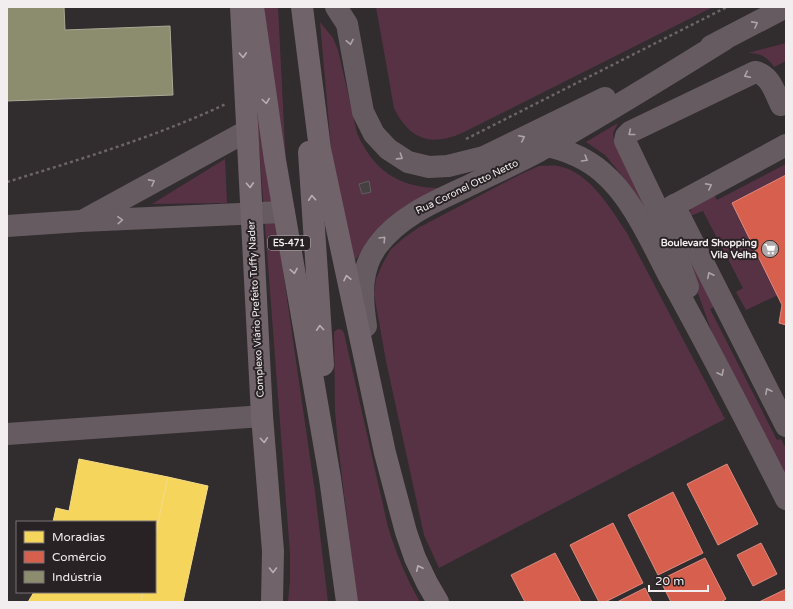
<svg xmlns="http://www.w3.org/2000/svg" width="793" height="609" font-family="'Varela Round',sans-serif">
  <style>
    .green { fill: #573245 }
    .homes { fill: #f6d55c; stroke: #f5dc88 }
    .shops { fill: #d6604d; stroke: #de8a7e }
    .industry { fill: #8c8c6e; stroke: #aba995 }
    .building { fill: #454142; stroke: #605d5e }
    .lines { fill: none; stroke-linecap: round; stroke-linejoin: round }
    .path { stroke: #6c6468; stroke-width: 2.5; stroke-dasharray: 3 3; stroke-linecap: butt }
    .minor { stroke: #665b60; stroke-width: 22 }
    .major { stroke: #70636a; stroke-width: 22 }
    .oneway { stroke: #aca4a8 }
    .oneway2 { stroke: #b8afb3 }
    .labels { text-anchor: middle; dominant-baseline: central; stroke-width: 4; stroke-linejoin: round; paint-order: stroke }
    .shield { fill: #282224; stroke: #b5b0b2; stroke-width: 1 }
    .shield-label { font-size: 9px; font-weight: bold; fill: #f2edef }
    .street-label { font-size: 10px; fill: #f2edef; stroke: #282224 }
    .poi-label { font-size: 10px; font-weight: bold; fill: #f2edef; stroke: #282224; text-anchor: end }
  </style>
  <rect width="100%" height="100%" fill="#312c2e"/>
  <g class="green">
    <path d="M262 7H278L287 187Z"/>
    <path d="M376 7H713L462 133C430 147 409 139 394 108Z"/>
    <path d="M320 22 333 38 338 50 357 133C373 170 399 188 439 188L369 240 354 262 332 159Z"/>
    <path d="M786 43V61L774 67C767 57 761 53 748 53Z"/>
    <path d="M261 119 315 492 328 602H288L290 580V554L257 120Z"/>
    <path d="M618 123 613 133 614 139 653 219 646 223 620 173 605 155 586 142Z"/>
    <path d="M225 159 227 203 152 204Z"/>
    <path d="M786 164 778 295 746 310 736 292 743 288 703 211 690 216C690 202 700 198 711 190L717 200Z"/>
    <path d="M539 166C545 166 552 165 558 166 590 172 610 208 627 233L725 419 439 568 424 535 386 361 374 294 376 279 383 263 391 249 405 237 418 228 521 174Z"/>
    <path d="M674 227 714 307 710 309 777 440 781 439 786 449V480L714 338Z"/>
    <path d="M338 329 342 330 344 333 388 527C396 553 406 578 420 602H357L338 444 335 411 334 332Z"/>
  </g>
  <g class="homes">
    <path d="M79 459 168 477 155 537V522H53L56 508 69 511Z"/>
    <path d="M168 477 208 486 183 602H141L143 592H155V537Z"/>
    <path d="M34 592H143L141 602H28Z"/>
  </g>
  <g class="shops">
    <path d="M786 175V325L779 323 782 305 732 203Z"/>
    <path d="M727 464 758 524 718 545 687 484Z"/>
    <path d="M673 492 703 553 658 575 628 515Z"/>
    <path d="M613 523 643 583 605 602H599L570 545Z"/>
    <path d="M761 543 777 574 753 586 737 555Z"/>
    <path d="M555 553 581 602H525L511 575Z"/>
    <path d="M705 558 726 599 721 602H671L660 580Z"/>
    <path d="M645 588 652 602H617Z"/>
    <path d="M786 589V602H759Z"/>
  </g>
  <path class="industry" d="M7 7H64L65 30 170 26 173 95 7 101Z"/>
  <path class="building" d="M369 181 371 192 362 194 359 184Z"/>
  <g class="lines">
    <g class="path">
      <path d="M466 139 727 7"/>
      <path d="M7 182C81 159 155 137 226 104"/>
    </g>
    <g class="minor">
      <path d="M336 7 347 24 363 112 374 134 388 149 408 162 429 167 448 166 484 157 605 98"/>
      <path d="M711 46 786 7"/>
      <path d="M548 146C569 151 586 158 602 172 632 197 651 242 669 276 710 350 748 424 786 499"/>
      <path d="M674 205 786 426"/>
      <path d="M662 212 786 145"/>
      <path d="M86 219 247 131"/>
      <path d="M7 226 81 221 284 212"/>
      <path d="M688 287 669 233 625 141 626 136 630 132 755 72C770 74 775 93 781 105L786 102"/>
      <path d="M366 326C362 299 359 269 378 245 400 216 434 202 466 187 490 175 515 164 539 151 602 116 663 78 724 40"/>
      <path d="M7 434 262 416"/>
    </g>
    <g class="major">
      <path d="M241 7 262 416 273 551 272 602"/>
      <path d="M253 7 275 160 330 478 347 602"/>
      <path d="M302 7 320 149 385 453 406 532 415 558 427 583 438 602"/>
      <path d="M309 152 323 365"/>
    </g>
  </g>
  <defs><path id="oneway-chevron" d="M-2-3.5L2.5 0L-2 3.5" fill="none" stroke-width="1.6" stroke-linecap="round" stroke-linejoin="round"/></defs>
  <g class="oneway">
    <use href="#oneway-chevron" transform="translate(755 24) rotate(-28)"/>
    <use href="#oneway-chevron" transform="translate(350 42) rotate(79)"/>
    <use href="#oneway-chevron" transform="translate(747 75) rotate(154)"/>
    <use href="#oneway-chevron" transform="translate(631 133) rotate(141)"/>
    <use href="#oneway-chevron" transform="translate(522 138) rotate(-26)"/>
    <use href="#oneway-chevron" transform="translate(400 157) rotate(33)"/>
    <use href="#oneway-chevron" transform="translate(585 159) rotate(31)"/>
    <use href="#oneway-chevron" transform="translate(152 182) rotate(-29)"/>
    <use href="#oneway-chevron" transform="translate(709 186) rotate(-28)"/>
    <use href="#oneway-chevron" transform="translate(120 220) rotate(-3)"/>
    <use href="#oneway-chevron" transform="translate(383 239) rotate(-46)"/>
    <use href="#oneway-chevron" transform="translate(710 275) rotate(-117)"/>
    <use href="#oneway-chevron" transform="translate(721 373) rotate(63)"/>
    <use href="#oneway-chevron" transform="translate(768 391) rotate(-117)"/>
  </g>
  <g class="oneway2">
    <use href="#oneway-chevron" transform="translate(243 55) rotate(87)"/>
    <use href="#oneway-chevron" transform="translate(266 101) rotate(82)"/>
    <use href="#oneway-chevron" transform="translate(250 185) rotate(87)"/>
    <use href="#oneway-chevron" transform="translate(312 198) rotate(-94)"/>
    <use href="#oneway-chevron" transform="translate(294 271) rotate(80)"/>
    <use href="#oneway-chevron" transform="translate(347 278) rotate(-102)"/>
    <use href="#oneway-chevron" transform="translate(320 328) rotate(-94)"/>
    <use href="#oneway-chevron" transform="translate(264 440) rotate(86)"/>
    <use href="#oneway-chevron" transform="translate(419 568) rotate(-115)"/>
    <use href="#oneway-chevron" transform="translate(273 570) rotate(90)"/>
  </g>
  <defs>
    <symbol id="supermarket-disc" viewBox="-11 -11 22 22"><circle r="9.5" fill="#aea9ab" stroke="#282224"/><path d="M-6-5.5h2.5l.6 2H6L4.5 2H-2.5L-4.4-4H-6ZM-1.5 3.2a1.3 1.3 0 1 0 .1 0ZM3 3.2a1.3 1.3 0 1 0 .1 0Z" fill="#fff"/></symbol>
  </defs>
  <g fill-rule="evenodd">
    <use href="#supermarket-disc" x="760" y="239" width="20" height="20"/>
  </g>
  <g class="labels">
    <rect class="shield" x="268" y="236" width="42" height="14" rx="3"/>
    <g class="shield-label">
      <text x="289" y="243">ES-471</text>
    </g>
    <g class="street-label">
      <text transform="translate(467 187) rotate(-26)">Rua Coronel Otto Netto</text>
      <text transform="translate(256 309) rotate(-93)">Complexo Viário Prefeito Tuffy Nader</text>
    </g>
    <g class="poi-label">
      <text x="757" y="243">Boulevard Shopping<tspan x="757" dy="12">Vila Velha</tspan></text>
    </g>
  </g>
  <rect width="793" height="609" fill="none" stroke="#f2edef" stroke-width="16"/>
  <rect x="16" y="521" width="140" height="72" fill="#282224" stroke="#797375"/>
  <rect x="24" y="531" width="20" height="12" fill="#f6d55c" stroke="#797375"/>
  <text x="52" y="541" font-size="12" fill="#f2edef">Moradias</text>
  <rect x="24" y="551" width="20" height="12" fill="#d6604d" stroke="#797375"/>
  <text x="52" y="561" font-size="12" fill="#f2edef">Comércio</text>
  <rect x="24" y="571" width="20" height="12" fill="#8c8c6e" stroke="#797375"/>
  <text x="52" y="581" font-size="12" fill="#f2edef">Indústria</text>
  <path d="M649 585v6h59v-6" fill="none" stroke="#f2edef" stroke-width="2"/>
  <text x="655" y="585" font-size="12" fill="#f2edef" stroke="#282224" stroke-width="3" paint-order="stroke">20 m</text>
</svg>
